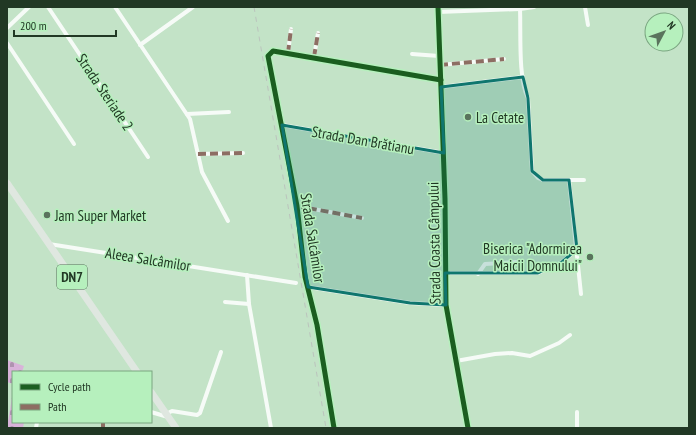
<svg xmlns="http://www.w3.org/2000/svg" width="696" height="435" font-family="'PT Sans Narrow',sans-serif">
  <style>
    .cemetery { fill: url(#cemetery-stones) }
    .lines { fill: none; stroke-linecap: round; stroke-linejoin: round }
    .minor { stroke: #f6fbf7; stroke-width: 4 }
    .tertiary { stroke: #f6fbf7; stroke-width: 5 }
    .primary { stroke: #dfe7e0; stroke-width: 7 }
    .rail { stroke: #bbc4bd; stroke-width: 1; stroke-dasharray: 5 5; stroke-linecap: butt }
    .quiet { stroke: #8d6e63; stroke-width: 4; stroke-dasharray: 8 4; stroke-linecap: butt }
    .cycleway-casing { stroke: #b6f0bd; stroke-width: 8 }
    .cycleway { stroke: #1b5e20; stroke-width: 5 }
    .marked { fill: #0f766e; fill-opacity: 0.2; stroke: #0f766e; stroke-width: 3; stroke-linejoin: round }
    .poi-dot { fill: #5a745d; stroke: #b6f0bd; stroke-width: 1.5 }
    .labels { text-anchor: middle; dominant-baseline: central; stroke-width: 3; stroke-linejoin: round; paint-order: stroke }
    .shield { fill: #b6f0bd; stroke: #4e6f52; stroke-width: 1 }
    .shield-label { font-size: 14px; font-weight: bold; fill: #213824 }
    .street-label { font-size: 15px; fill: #213824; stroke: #b6f0bd }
    .poi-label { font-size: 15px; fill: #213824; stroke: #b6f0bd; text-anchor: start }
  </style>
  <defs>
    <pattern id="cemetery-stones" width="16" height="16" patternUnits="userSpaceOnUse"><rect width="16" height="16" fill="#d8b3d9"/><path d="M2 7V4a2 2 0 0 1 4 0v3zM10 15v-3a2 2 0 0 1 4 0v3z" fill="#af93b0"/></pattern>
  </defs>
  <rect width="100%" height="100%" fill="#c3e3c7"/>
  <g class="cemetery">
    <path d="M7 360 24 366 22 372H13V384L7 382Z"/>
    <path d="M13 391V422H24L23 428H7Z"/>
  </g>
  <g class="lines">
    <g class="minor">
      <path d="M48 7 148 157"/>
      <path d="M115 7 190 119 202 172 228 221"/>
      <path d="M585 7 588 25"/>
      <path d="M520 9C521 31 518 80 528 98L532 171 538 178 543 180H584"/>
      <path d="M438 12 520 9 534 7"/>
      <path d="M7 28 29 7"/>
      <path d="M7 43 74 144"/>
      <path d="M140 45 193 7"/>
      <path d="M288 53 291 29"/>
      <path d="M412 54 439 56"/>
      <path d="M314 57 318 33"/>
      <path d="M440 65 504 59"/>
      <path d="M441 87 523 77"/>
      <path d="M187 114 229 112"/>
      <path d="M282 125 444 153"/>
      <path d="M198 154 243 153"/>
      <path d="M569 180 581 294"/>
      <path d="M297 206 362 218"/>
      <path d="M49 244 296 283"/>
      <path d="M445 273H538L562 262 577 249"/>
      <path d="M478 274 485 264 516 262"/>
      <path d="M247 275 249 304 271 428"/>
      <path d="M308 287 410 303 446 305"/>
      <path d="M225 302 249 304"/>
      <path d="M456 361 495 354 512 353 530 356 559 343 570 335"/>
      <path d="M151 412 168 417"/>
      <path d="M166 414 172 411 197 415 200 413 221 352"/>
      <path d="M36 428 37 422"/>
      <path d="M103 428V423"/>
      <path d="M334 428 317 325 305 277 297 206 268 56 273 51 441 80"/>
      <path d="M577 428V412"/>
    </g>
    <path class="tertiary" d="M438 7 445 199 446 305 468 428"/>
    <g class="primary">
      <path d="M7 183 137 372"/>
      <path d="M151 392 176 428"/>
    </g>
    <path class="rail" d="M254 7 326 428"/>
    <g class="quiet">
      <path d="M288 53 291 29"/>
      <path d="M314 57 318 33"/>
      <path d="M440 65 504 59"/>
      <path d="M198 154 243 153"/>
      <path d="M297 206 362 218"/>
      <path d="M103 428V423"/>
    </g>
    <defs>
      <g id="cycleway">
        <path d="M438 7 445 199 446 305 468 428"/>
        <path d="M334 428 317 325 305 277 297 206 268 56 273 51 441 80"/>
      </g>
    </defs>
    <use href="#cycleway" class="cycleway-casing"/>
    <use href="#cycleway" class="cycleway"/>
  </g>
  <path class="marked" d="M523 77 528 98 532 171 543 180H569L577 249 562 262 538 273H445L446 305 410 303 308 287 282 125 444 153 441 87Z"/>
  <g class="poi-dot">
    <circle cx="468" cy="117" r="4"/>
    <circle cx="47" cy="215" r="4"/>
    <circle cx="590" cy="257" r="4"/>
  </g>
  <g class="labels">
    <rect class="shield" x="57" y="265" width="30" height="24" rx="3"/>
    <g class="shield-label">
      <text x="72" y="277">DN7</text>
    </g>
    <g class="street-label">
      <text transform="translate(105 92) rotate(56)">Strada Steriade 2</text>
      <text transform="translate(363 140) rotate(10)">Strada Dan Brătianu</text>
      <text transform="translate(313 238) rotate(81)">Strada Salcâmilor</text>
      <text transform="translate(434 243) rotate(-91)">Strada Coasta Câmpului</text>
      <text transform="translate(148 259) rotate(9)">Aleea Salcâmilor</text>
    </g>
    <g class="poi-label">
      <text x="476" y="117">La Cetate</text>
      <text x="55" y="215">Jam Super Market</text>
      <text x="582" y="248" text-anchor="end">Biserica "Adormirea<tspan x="582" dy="17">Maicii Domnului"</tspan></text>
    </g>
  </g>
  <rect width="696" height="435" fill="none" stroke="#213824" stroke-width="16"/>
  <rect x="12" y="371" width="140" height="52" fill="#b6f0bd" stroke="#7aa680"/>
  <rect x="20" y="384" width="20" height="6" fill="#1b5e20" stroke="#7aa680"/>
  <text x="48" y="391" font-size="12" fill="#213824">Cycle path</text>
  <rect x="20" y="404" width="20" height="6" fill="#8d6e63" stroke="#7aa680"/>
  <text x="48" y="411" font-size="12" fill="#213824">Path</text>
  <g transform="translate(664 32) rotate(49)"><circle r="19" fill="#b6f0bd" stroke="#7aa680"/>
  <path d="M0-3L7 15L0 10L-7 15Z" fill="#5a745d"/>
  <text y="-6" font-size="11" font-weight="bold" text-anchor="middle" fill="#213824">N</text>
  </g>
  <path d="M14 30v6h102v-6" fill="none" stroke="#213824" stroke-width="2"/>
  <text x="20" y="30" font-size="12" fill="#213824" stroke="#b6f0bd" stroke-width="3" paint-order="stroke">200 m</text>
</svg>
